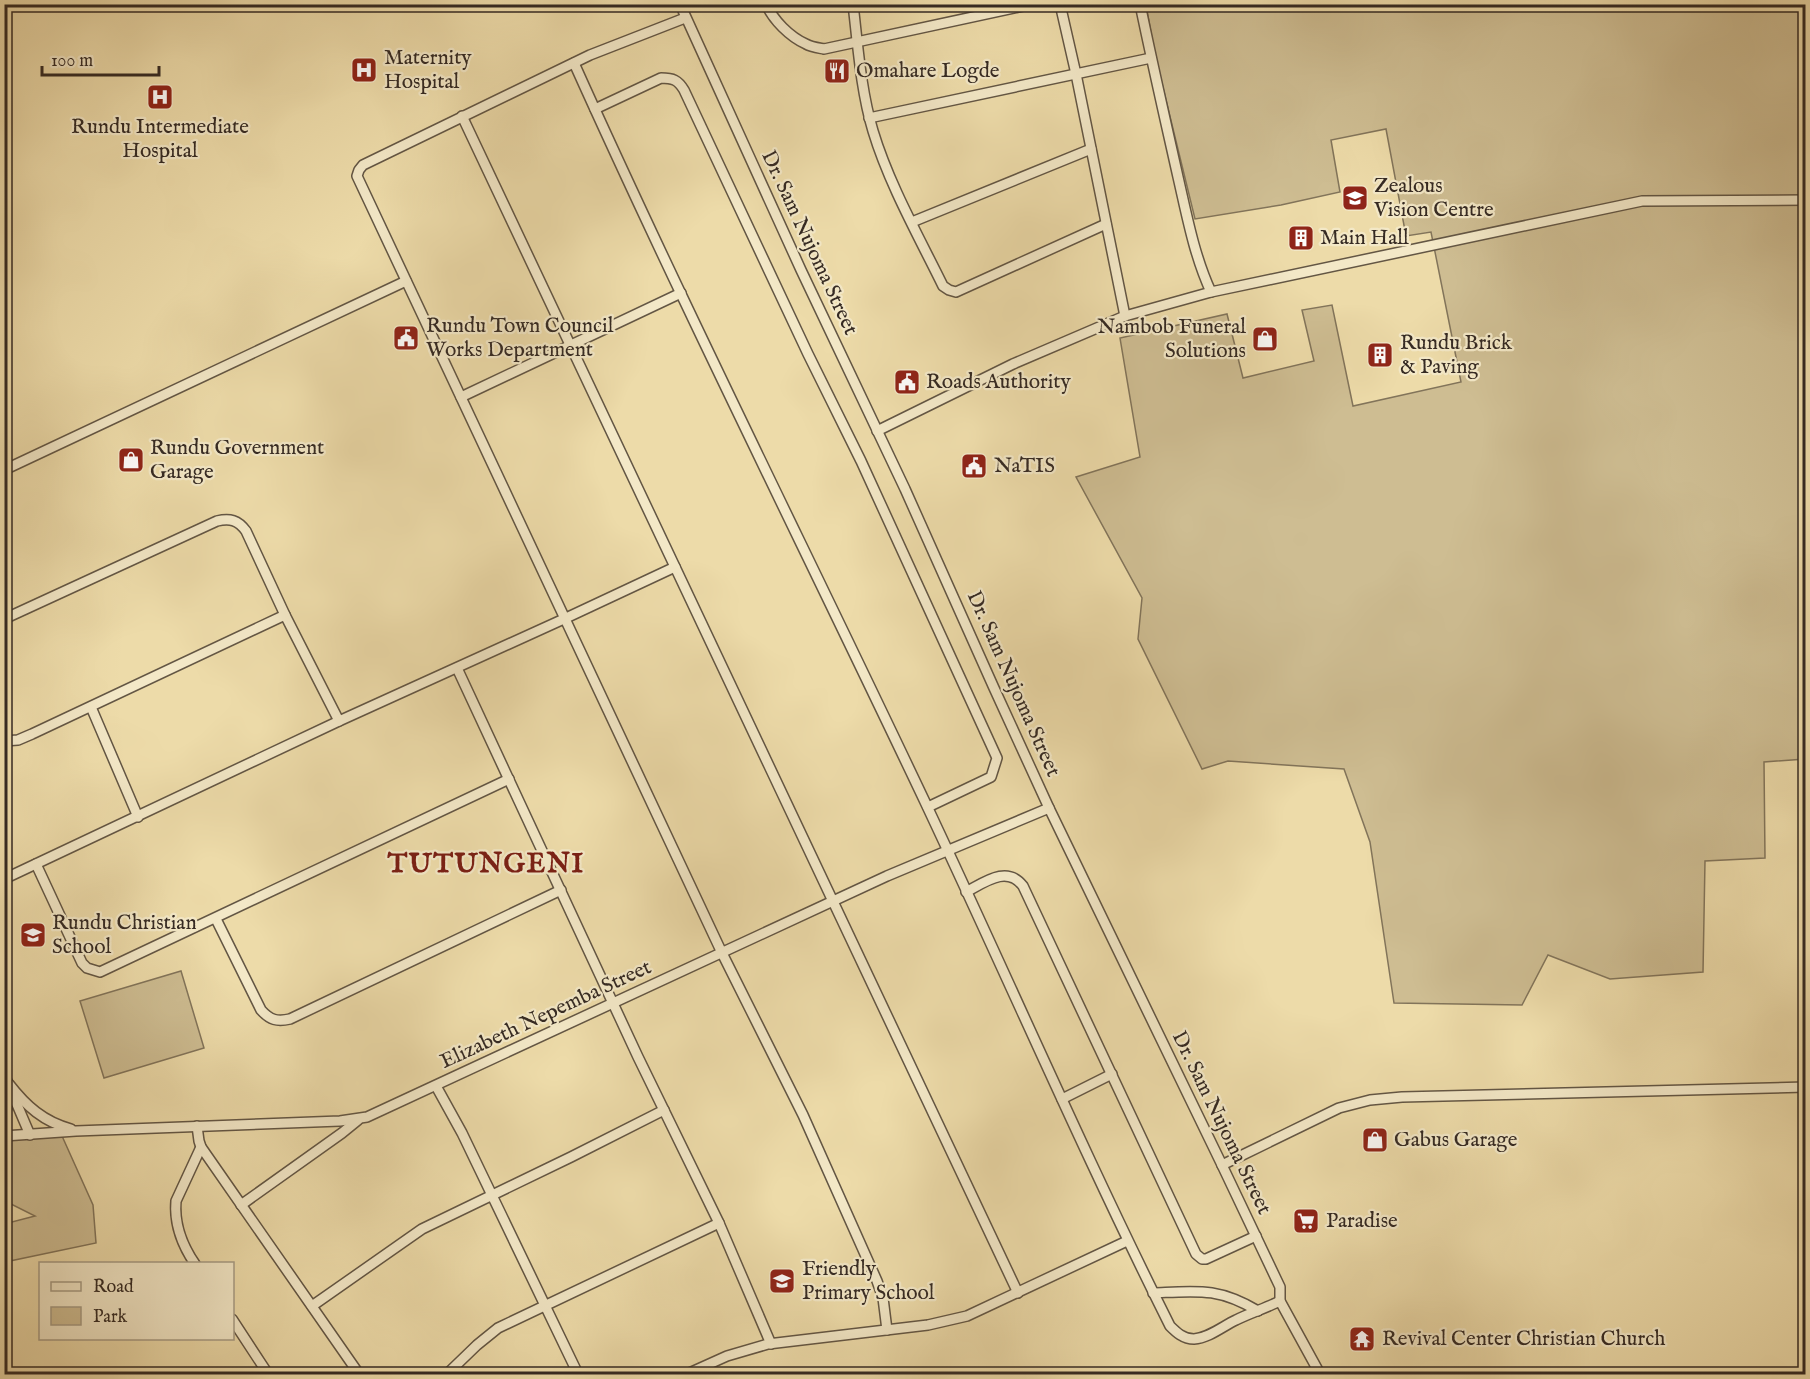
<svg xmlns="http://www.w3.org/2000/svg" width="1810" height="1379" font-family="'IM FELL English',serif">
  <style>
    .green { fill: #cebd92; stroke: #82745a; stroke-width: 1.5 }
    .lines { fill: none; stroke-linecap: round; stroke-linejoin: round }
    .minor-casing { stroke: #635644; stroke-width: 12 }
    .minor { stroke: #f3e8c7; stroke-width: 9 }
    .labels { text-anchor: middle; dominant-baseline: central; stroke-width: 4.5; stroke-linejoin: round; paint-order: stroke }
    .poi-label { font-size: 21px; fill: #352a23; stroke: #f3e8c7; text-anchor: start }
    .street-label { font-size: 21px; fill: #352a23; stroke: #f3e8c7 }
    .district-label { font-size: 27px; font-weight: bold; letter-spacing: 1.5px; fill: #7a1f14; stroke: #f3e8c7 }
  </style>
  <rect width="100%" height="100%" fill="#eddba9"/>
  <filter id="stains"><feTurbulence type="fractalNoise" baseFrequency=".00333" numOctaves="4"/><feColorMatrix values="0 0 0 0 .2 0 0 0 0 .09 0 0 0 0 .02 0 0 0 .5 -.17"/></filter>
  <radialGradient id="worn" r=".72"><stop offset=".6" stop-color="#630" stop-opacity="0"/><stop offset="1" stop-color="#630" stop-opacity=".3"/></radialGradient>
  <g class="green">
    <path d="M1146 5H1805V759L1764 762 1765 858 1705 861 1703 972 1610 979 1548 955 1522 1005 1394 1003 1370 842 1344 769 1228 761 1202 769 1138 639 1142 598 1076 477 1140 457 1120 338 1227 314 1243 378 1314 361 1302 310 1332 305 1353 406 1461 382 1431 232 1406 236 1386 129 1331 140 1340 192 1281 205 1195 219 1155 55Z"/>
    <path d="M181 971 204 1048 104 1078 80 1001Z"/>
    <path d="M62 1136 93 1205 96 1243 5 1262 4 1224 35 1216 5 1201V1140Z"/>
  </g>
  <g class="lines">
    <defs>
      <g id="minor">
        <path d="M680 4 801 270 905 489 994 688 1049 808 1222 1165 1280 1287V1301L1320 1374"/>
        <path d="M766 4C773 20 790 37 806 44 811 47 819 48 824 49L1033 4"/>
        <path d="M853 4C858 47 861 91 873 131 889 184 919 237 943 286L949 290 956 292 1106 224"/>
        <path d="M1060 4 1076 74 1125 316"/>
        <path d="M1140 4C1152 62 1165 119 1178 177 1187 216 1194 255 1211 292"/>
        <path d="M685 18 590 55 363 165 359 170 357 176 722 953 803 1115 877 1281 883 1298 887 1330"/>
        <path d="M574 63C686 312 809 557 926 804 1008 978 1084 1154 1170 1326 1176 1332 1183 1339 1194 1339 1209 1338 1223 1326 1236 1320 1250 1313 1266 1308 1280 1301"/>
        <path d="M595 109 661 78C673 78 678 80 684 90L808 354 861 461 997 758 991 777 928 807"/>
        <path d="M462 116 1018 1293"/>
        <path d="M869 118 1151 58"/>
        <path d="M912 222 1091 149"/>
        <path d="M461 397 681 293"/>
        <path d="M877 431 1013 364 1125 316 1211 292 1642 201 1806 200"/>
        <path d="M4 470 406 281"/>
        <path d="M4 619 217 521C230 518 238 520 246 531L285 615 339 721"/>
        <path d="M457 668 638 1057 719 1223 771 1344"/>
        <path d="M91 707 138 817"/>
        <path d="M4 741 18 740 32 734 285 615"/>
        <path d="M36 864 82 963 87 968 100 972 509 779"/>
        <path d="M4 879 339 721 566 618 675 567"/>
        <path d="M966 892C985 882 1007 865 1023 886L1196 1254 1202 1259H1206L1256 1236"/>
        <path d="M216 919 261 1010C270 1020 277 1022 290 1019L561 890"/>
        <path d="M4 1074 30 1135"/>
        <path d="M9 1084C26 1106 44 1122 71 1129"/>
        <path d="M436 1086 462 1133 578 1374"/>
        <path d="M1062 1099 1112 1074"/>
        <path d="M4 1117 9 1101V1090"/>
        <path d="M197 1126 199 1141 201 1147 359 1374"/>
        <path d="M4 1136 76 1131 340 1121 367 1117 887 876 1049 808"/>
        <path d="M1222 1165 1339 1108 1370 1100 1402 1097 1806 1087"/>
        <path d="M241 1205 342 1133 358 1120"/>
        <path d="M195 1264C182 1245 174 1224 176 1201L201 1147"/>
        <path d="M1153 1293C1197 1291 1218 1287 1258 1311"/>
        <path d="M312 1306 422 1229 571 1157 664 1110"/>
        <path d="M232 1319 268 1374"/>
        <path d="M447 1374 477 1345 498 1328 719 1223"/>
        <path d="M687 1374 727 1356 768 1344 928 1325 967 1316 1127 1241"/>
      </g>
    </defs>
    <use href="#minor" class="minor-casing"/>
    <use href="#minor" class="minor"/>
  </g>
  <defs>
    <symbol id="hospital-square" viewBox="-11 -11 22 22"><rect x="-9" y="-9" width="18" height="18" rx="4" fill="#8f2418" stroke="#f3e8c7"/><path d="M-5-5h3v3.5h4V-5h3V5h-3V1.5h-4V5h-3Z" fill="#fff"/></symbol>
    <symbol id="restaurant-square" viewBox="-11 -11 22 22"><rect x="-9" y="-9" width="18" height="18" rx="4" fill="#8f2418" stroke="#f3e8c7"/><path d="M-5-6h1v4h1v-4h1v4h1v-4h1v5L-1.5 .5V6h-2V.5L-5-1ZM5-6V6H3V1.5H1.5Q1.5-4 5-6Z" fill="#fff"/></symbol>
    <symbol id="school-square" viewBox="-11 -11 22 22"><rect x="-9" y="-9" width="18" height="18" rx="4" fill="#8f2418" stroke="#f3e8c7"/><path d="M0-5L7-2L0 1L-7-2ZM-4 1L0 2.5L4 1V4Q0 6-4 4Z" fill="#fff"/></symbol>
    <symbol id="building-square" viewBox="-11 -11 22 22"><rect x="-9" y="-9" width="18" height="18" rx="4" fill="#8f2418" stroke="#f3e8c7"/><path d="M-4-6H4V6H1V3H-1V6H-4ZM-2.5-4.3h1.7v1.8h-1.7ZM.8-4.3h1.7v1.8H.8ZM-2.5-1h1.7V.8h-1.7ZM.8-1h1.7V.8H.8Z" fill="#fff"/></symbol>
    <symbol id="civic-square" viewBox="-11 -11 22 22"><rect x="-9" y="-9" width="18" height="18" rx="4" fill="#8f2418" stroke="#f3e8c7"/><path d="M-.6-6.5H3V-4.5H.6V-3L4-1V1h2V6H-6V1h2V-1L-.6-3ZM-1.2 2.5V6h2.4V2.5Z" fill="#fff"/></symbol>
    <symbol id="shop-square" viewBox="-11 -11 22 22"><rect x="-9" y="-9" width="18" height="18" rx="4" fill="#8f2418" stroke="#f3e8c7"/><path d="M-5-2.5h2.3a2.7 3.5 0 0 1 5.4 0H5L5.5 6h-11ZM-1.5-2.5h3a1.5 2.3 0 0 0-3 0Z" fill="#fff"/></symbol>
    <symbol id="supermarket-square" viewBox="-11 -11 22 22"><rect x="-9" y="-9" width="18" height="18" rx="4" fill="#8f2418" stroke="#f3e8c7"/><path d="M-6-5.5h2.5l.6 2H6L4.5 2H-2.5L-4.4-4H-6ZM-1.5 3.2a1.3 1.3 0 1 0 .1 0ZM3 3.2a1.3 1.3 0 1 0 .1 0Z" fill="#fff"/></symbol>
    <symbol id="temple-square" viewBox="-11 -11 22 22"><rect x="-9" y="-9" width="18" height="18" rx="4" fill="#8f2418" stroke="#f3e8c7"/><path d="M0-6L5-2H3V0L6.5 2.5H4V6H1.5V3h-3V6H-4V2.5H-6.5L-3 0V-2H-5Z" fill="#fff"/></symbol>
  </defs>
  <g fill-rule="evenodd">
    <use href="#hospital-square" x="349" y="55" width="30" height="30"/>
    <use href="#restaurant-square" x="822" y="56" width="30" height="30"/>
    <use href="#hospital-square" x="145" y="82" width="30" height="30"/>
    <use href="#school-square" x="1340" y="183" width="30" height="30"/>
    <use href="#building-square" x="1286" y="223" width="30" height="30"/>
    <use href="#civic-square" x="391" y="323" width="30" height="30"/>
    <use href="#shop-square" x="1250" y="324" width="30" height="30"/>
    <use href="#building-square" x="1365" y="340" width="30" height="30"/>
    <use href="#civic-square" x="892" y="367" width="30" height="30"/>
    <use href="#shop-square" x="116" y="445" width="30" height="30"/>
    <use href="#civic-square" x="959" y="451" width="30" height="30"/>
    <use href="#school-square" x="18" y="920" width="30" height="30"/>
    <use href="#shop-square" x="1360" y="1125" width="30" height="30"/>
    <use href="#supermarket-square" x="1291" y="1206" width="30" height="30"/>
    <use href="#school-square" x="767" y="1266" width="30" height="30"/>
    <use href="#temple-square" x="1347" y="1324" width="30" height="30"/>
  </g>
  <g class="labels">
    <g class="poi-label">
      <text x="384" y="58">Maternity<tspan x="384" dy="24">Hospital</tspan></text>
      <text x="856" y="71">Omahare Logde</text>
      <text x="160" y="127" text-anchor="middle">Rundu Intermediate<tspan x="160" dy="24">Hospital</tspan></text>
      <text x="1374" y="186">Zealous<tspan x="1374" dy="24">Vision Centre</tspan></text>
      <text x="1320" y="238">Main Hall</text>
      <text x="426" y="326">Rundu Town Council<tspan x="426" dy="24">Works Department</tspan></text>
      <text x="1246" y="327" text-anchor="end">Nambob Funeral<tspan x="1246" dy="24">Solutions</tspan></text>
      <text x="1400" y="343">Rundu Brick<tspan x="1400" dy="24">&amp; Paving</tspan></text>
      <text x="926" y="382">Roads Authority</text>
      <text x="150" y="448">Rundu Government<tspan x="150" dy="24">Garage</tspan></text>
      <text x="994" y="466">NaTIS</text>
      <text x="52" y="923">Rundu Christian<tspan x="52" dy="24">School</tspan></text>
      <text x="1394" y="1140">Gabus Garage</text>
      <text x="1326" y="1221">Paradise</text>
      <text x="802" y="1269">Friendly<tspan x="802" dy="24">Primary School</tspan></text>
      <text x="1382" y="1339">Revival Center Christian Church</text>
    </g>
    <g class="street-label">
      <text transform="translate(809 243) rotate(65)">Dr. Sam Nujoma Street</text>
      <text transform="translate(1013 684) rotate(66)">Dr. Sam Nujoma Street</text>
      <text transform="translate(546 1015) rotate(-25)">Elizabeth Nepemba Street</text>
      <text transform="translate(1221 1123) rotate(64)">Dr. Sam Nujoma Street</text>
    </g>
    <g class="district-label">
      <text x="486" y="865">TUTUNGENI</text>
    </g>
  </g>
  <rect width="1810" height="1379" fill="none" stroke="#eddba9" stroke-width="24"/>
  <rect x="6" y="6" width="1798" height="1367" fill="none" stroke="#352a23" stroke-width="3"/>
  <rect x="12" y="12" width="1786" height="1355" fill="none" stroke="#352a23" stroke-width="1.5"/>
  <rect x="39" y="1262" width="195" height="78" fill="#f3e8c7" stroke="#a79c85" stroke-width="1.5"/>
  <rect x="51" y="1282" width="30" height="9" fill="#f3e8c7" stroke="#a79c85" stroke-width="1.5"/>
  <text x="93" y="1292" font-size="18" fill="#352a23">Road</text>
  <rect x="51" y="1307" width="30" height="18" fill="#cebd92" stroke="#a79c85" stroke-width="1.5"/>
  <text x="93" y="1322" font-size="18" fill="#352a23">Park</text>
  <path d="M42 66v9h117v-9" fill="none" stroke="#352a23" stroke-width="3"/>
  <text x="51" y="66" font-size="18" fill="#352a23" stroke="#f3e8c7" stroke-width="4.5" paint-order="stroke">100 m</text>
  <rect width="100%" height="100%" filter="url(#stains)"/>
  <rect width="100%" height="100%" fill="url(#worn)"/>
</svg>
